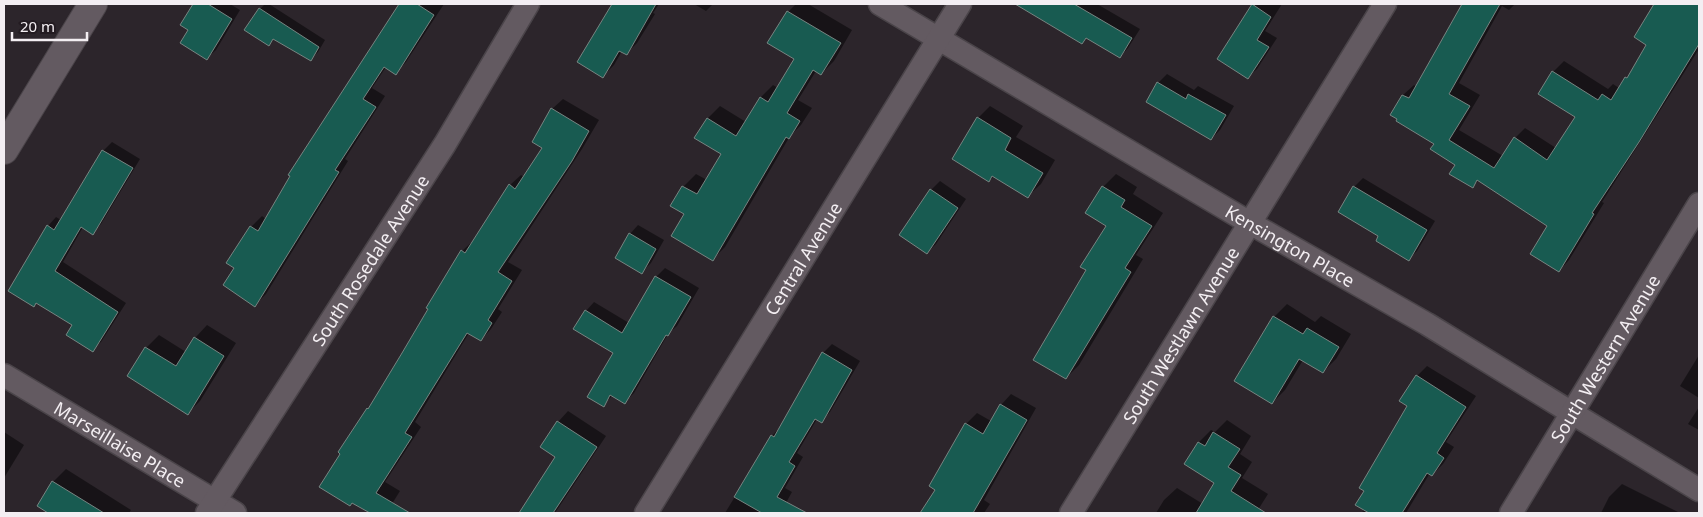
<svg xmlns="http://www.w3.org/2000/svg" width="1703" height="517" font-family="'Noto Sans',sans-serif">
  <style>
    .shadow { fill: #0007 }
    .building { fill: #185b51; stroke: #778481 }
    .lines { fill: none; stroke-linecap: round; stroke-linejoin: round }
    .street-casing { stroke: #4a4449; stroke-width: 25 }
    .secondary-casing { stroke: #4a4449; stroke-width: 30 }
    .street { stroke: #635a61; stroke-width: 22 }
    .secondary { stroke: #635a61; stroke-width: 28 }
    .labels { text-anchor: middle; dominant-baseline: central; stroke-width: 4; stroke-linejoin: round; paint-order: stroke }
    .street-label { font-size: 18px; fill: #f3eef2; stroke: #231b21 }
  </style>
  <rect width="100%" height="100%" fill="#2c252b"/>
  <g class="shadow">
    <path d="M195 4H230L240 10 216 50 207 58 190 30 182 25Z"/>
    <path d="M265 4H269L325 40 318 52 311 59 274 39 269 44 260 9Z"/>
    <path d="M400 4H444L406 62 396 73 386 67 372 88 385 96 345 159 348 161 266 294 255 305 236 267 228 262 251 227 262 216 266 219 292 176 290 175Z"/>
    <path d="M615 4H659L653 13 655 14 637 43 626 54 622 51 614 65 603 76 579 61Z"/>
    <path d="M694 4H713L706 11Z"/>
    <path d="M796 4H808L852 30 834 61 821 74 816 71 798 100 812 108 801 125 790 136 725 247 713 259 686 214 672 205 683 187 696 174 707 180 723 154 696 138 708 118 720 106 746 122 761 97 773 85 778 88 795 59 788 12Z"/>
    <path d="M1045 4H1097L1140 29 1128 48 1120 57 1087 37 1082 42 1038 16Z"/>
    <path d="M1254 4H1282L1265 31 1277 38 1257 69 1248 77 1218 58Z"/>
    <path d="M1466 4H1515L1509 10 1502 6 1459 83 1480 95 1459 130 1503 156 1515 138 1525 128 1556 148 1576 116 1553 72 1564 61 1608 89 1613 84 1619 88 1626 78 1633 70 1648 44 1635 37 1655 4H1699V49L1602 202 1604 203 1569 260 1559 271 1549 225 1479 180 1472 186 1456 165 1435 144 1392 115 1403 95 1414 85 1417 87 1460 10Z"/>
    <path d="M1167 74 1194 90 1198 86 1234 106 1220 130 1211 139 1158 83Z"/>
    <path d="M563 99 599 120 582 149 508 262 522 270 498 309 502 312 491 329 481 340 469 333 415 422 421 427 385 482 400 491 390 507 384 513H372L353 501 368 409 372 404 462 251 473 241H474L510 185 521 175 524 177 544 147 552 109Z"/>
    <path d="M990 106 1023 126 1016 137 1055 160 1041 184 1028 196 994 176 989 181 978 118Z"/>
    <path d="M112 142 140 159 101 224 93 233 83 227 63 262 126 303 101 342 92 350 74 325 37 302 48 226 56 217 61 220 103 151Z"/>
    <path d="M1116 174 1137 187 1133 194 1163 213 1136 255 1143 259 1079 365 1066 378 1088 270 1107 225 1087 212 1103 187Z"/>
    <path d="M1363 178 1435 221 1417 251 1408 260 1380 236 1354 187Z"/>
    <path d="M940 181 966 199 936 244 927 253 931 190Z"/>
    <path d="M638 225 664 240 651 263 642 272 630 234Z"/>
    <path d="M665 268 699 288 677 326 668 334 634 393 625 402 612 396 603 405 615 352 586 311 594 302 629 323 656 277Z"/>
    <path d="M1287 304 1315 322 1321 316 1351 334 1336 359 1323 372 1303 360 1285 390 1272 403 1236 381 1274 317Z"/>
    <path d="M207 325 236 343 200 401 188 413 128 376 146 348 159 335 186 352 195 338Z"/>
    <path d="M832 344 860 361 830 412 822 421 817 419 797 453 803 457 785 488 792 492 782 510 778 513H725L772 436 780 427 823 353Z"/>
    <path d="M1699 355V398L1680 386Z"/>
    <path d="M1427 366 1476 396 1446 442 1454 447 1443 464 1432 475 1430 473 1406 513H1362L1409 406 1417 376Z"/>
    <path d="M1011 394 1036 408 984 500 990 504 984 513H933L925 508 937 490 966 424 977 413 991 421 1001 405Z"/>
    <path d="M1699 407V430L1688 424Z"/>
    <path d="M568 411 606 436 555 513H520L557 457 558 422Z"/>
    <path d="M1227 420 1251 436 1240 454 1252 462 1242 478 1268 494 1256 513H1156L1164 500 1177 488 1203 504 1216 483 1199 442 1211 430 1215 432Z"/>
    <path d="M4 432 24 445 4 478Z"/>
    <path d="M66 469 131 510 129 513H51L38 506 53 482Z"/>
    <path d="M1622 484 1680 513H1601L1609 497Z"/>
  </g>
  <g class="building">
    <path d="M193 4H208L232 19 207 60 180 43 188 30 180 25Z"/>
    <path d="M399 4H417L434 15 396 75 384 67 363 99 376 107 335 170 339 172 255 307 223 285 234 268 226 263 250 226 258 231 290 176 288 175Z"/>
    <path d="M612 4H656L627 55 619 51 603 78 577 62Z"/>
    <path d="M1015 4H1074L1132 38 1120 58 1086 38 1082 44Z"/>
    <path d="M1252 4 1271 17 1257 40 1269 47 1248 79 1217 59Z"/>
    <path d="M1462 4H1500L1449 94 1470 106 1449 140 1494 168 1514 137 1547 160 1575 117 1538 94 1552 71 1598 100 1602 94 1611 100 1625 77 1627 78 1646 45 1634 37 1654 4H1699V44L1639 142 1592 213 1594 214 1559 272 1530 254 1547 226 1477 180 1473 188 1449 174 1455 165 1430 149 1434 144 1396 121 1397 119 1390 115 1402 95 1409 98Z"/>
    <path d="M259 8 319 47 311 61 273 39 269 46 244 30Z"/>
    <path d="M787 11 841 43 821 75 813 70 787 113 800 121 789 139 786 137 713 261 671 236 684 214 670 206 682 186 697 194 721 154 694 138 707 118 736 136 760 97 768 102 794 59 767 43Z"/>
    <path d="M1157 82 1186 99 1188 94 1226 115 1211 140 1146 102Z"/>
    <path d="M551 108 589 131 572 161 498 272 512 281 488 320 492 323 481 341 467 333 405 433 412 437 376 493 410 513H370L352 503 350 506 319 487 340 454 338 452 367 408 368 409 402 353 428 309 426 308 461 250 465 253 509 184 515 189 542 148 532 142Z"/>
    <path d="M977 117 1011 138 1005 150 1043 173 1028 198 992 176 989 182 952 159Z"/>
    <path d="M102 150 133 168 93 235 81 227 55 271 118 312 93 352 66 335 72 325 36 303 34 307 8 291 47 225 54 230Z"/>
    <path d="M1102 186 1125 200 1121 207 1152 226 1125 268 1131 272 1066 379 1033 360 1086 270 1080 267 1106 226 1085 213Z"/>
    <path d="M1353 186 1427 230 1409 261 1376 241 1378 236 1338 212Z"/>
    <path d="M930 189 958 208 927 254 899 235Z"/>
    <path d="M629 233 656 249 642 274 615 258Z"/>
    <path d="M655 276 691 297 668 336 666 335 625 404 610 395 604 407 587 397 613 353 573 329 585 310 622 333Z"/>
    <path d="M1273 316 1303 334 1307 328 1339 347 1323 373 1299 359 1272 404 1234 381Z"/>
    <path d="M194 337 224 356 188 415 127 376 145 347 176 366Z"/>
    <path d="M822 352 852 370 822 423 815 419 789 462 795 466 777 497 807 513H762L734 497 771 435 774 437Z"/>
    <path d="M1416 375 1466 407 1437 453 1444 458 1432 476 1427 473 1402 513H1369L1355 505 1364 491 1359 488 1407 406 1399 401Z"/>
    <path d="M1000 404 1027 420 973 513H920L935 490 929 486 965 423 983 434Z"/>
    <path d="M557 421 597 447 553 513H519L555 457 540 447Z"/>
    <path d="M1213 432 1240 449 1228 467 1241 475 1231 491 1266 513H1196L1214 483 1184 464 1198 442 1205 446Z"/>
    <path d="M52 481 104 513H48L37 506Z"/>
  </g>
  <g class="lines">
    <defs>
      <g id="street">
        <path id="s1" d="M880 4 1250 223 1427 324 1572 413 1699 490"/>
        <path id="s2" d="M4 375 235 513"/>
        <path id="s3" d="M207 513 445 144 528 4"/>
        <path id="s4" d="M646 513 960 4"/>
        <path id="s5" d="M1071 513 1385 4"/>
        <path id="s6" d="M1511 513 1699 204"/>
      </g>
      <path id="secondary" d="M4 150 93 4"/>
    </defs>
    <use href="#street" class="street-casing"/>
    <use href="#secondary" class="secondary-casing"/>
    <use href="#street" class="street"/>
    <use href="#secondary" class="secondary"/>
  </g>
  <g class="labels">
    <g class="street-label">
      <text stroke="none"><textPath href="#s1" startOffset="476">Kensington Place</textPath></text>
      <text stroke="none"><textPath href="#s4" startOffset="299">Central Avenue</textPath></text>
      <text stroke="none"><textPath href="#s3" startOffset="301">South Rosedale Avenue</textPath></text>
      <text stroke="none"><textPath href="#s5" startOffset="209">South Westlawn Avenue</textPath></text>
      <text stroke="none"><textPath href="#s6" startOffset="181">South Western Avenue</textPath></text>
      <text stroke="none"><textPath href="#s2" startOffset="135">Marseillaise Place</textPath></text>
    </g>
  </g>
  <rect width="1703" height="517" fill="none" stroke="#f3eef2" stroke-width="10"/>
  <path d="M12 32v8h75v-8" fill="none" stroke="#f3eef2" stroke-width="2.5"/>
  <text x="20" y="32" font-size="15" fill="#f3eef2" stroke="#231b21" stroke-width="4" paint-order="stroke">20 m</text>
</svg>
